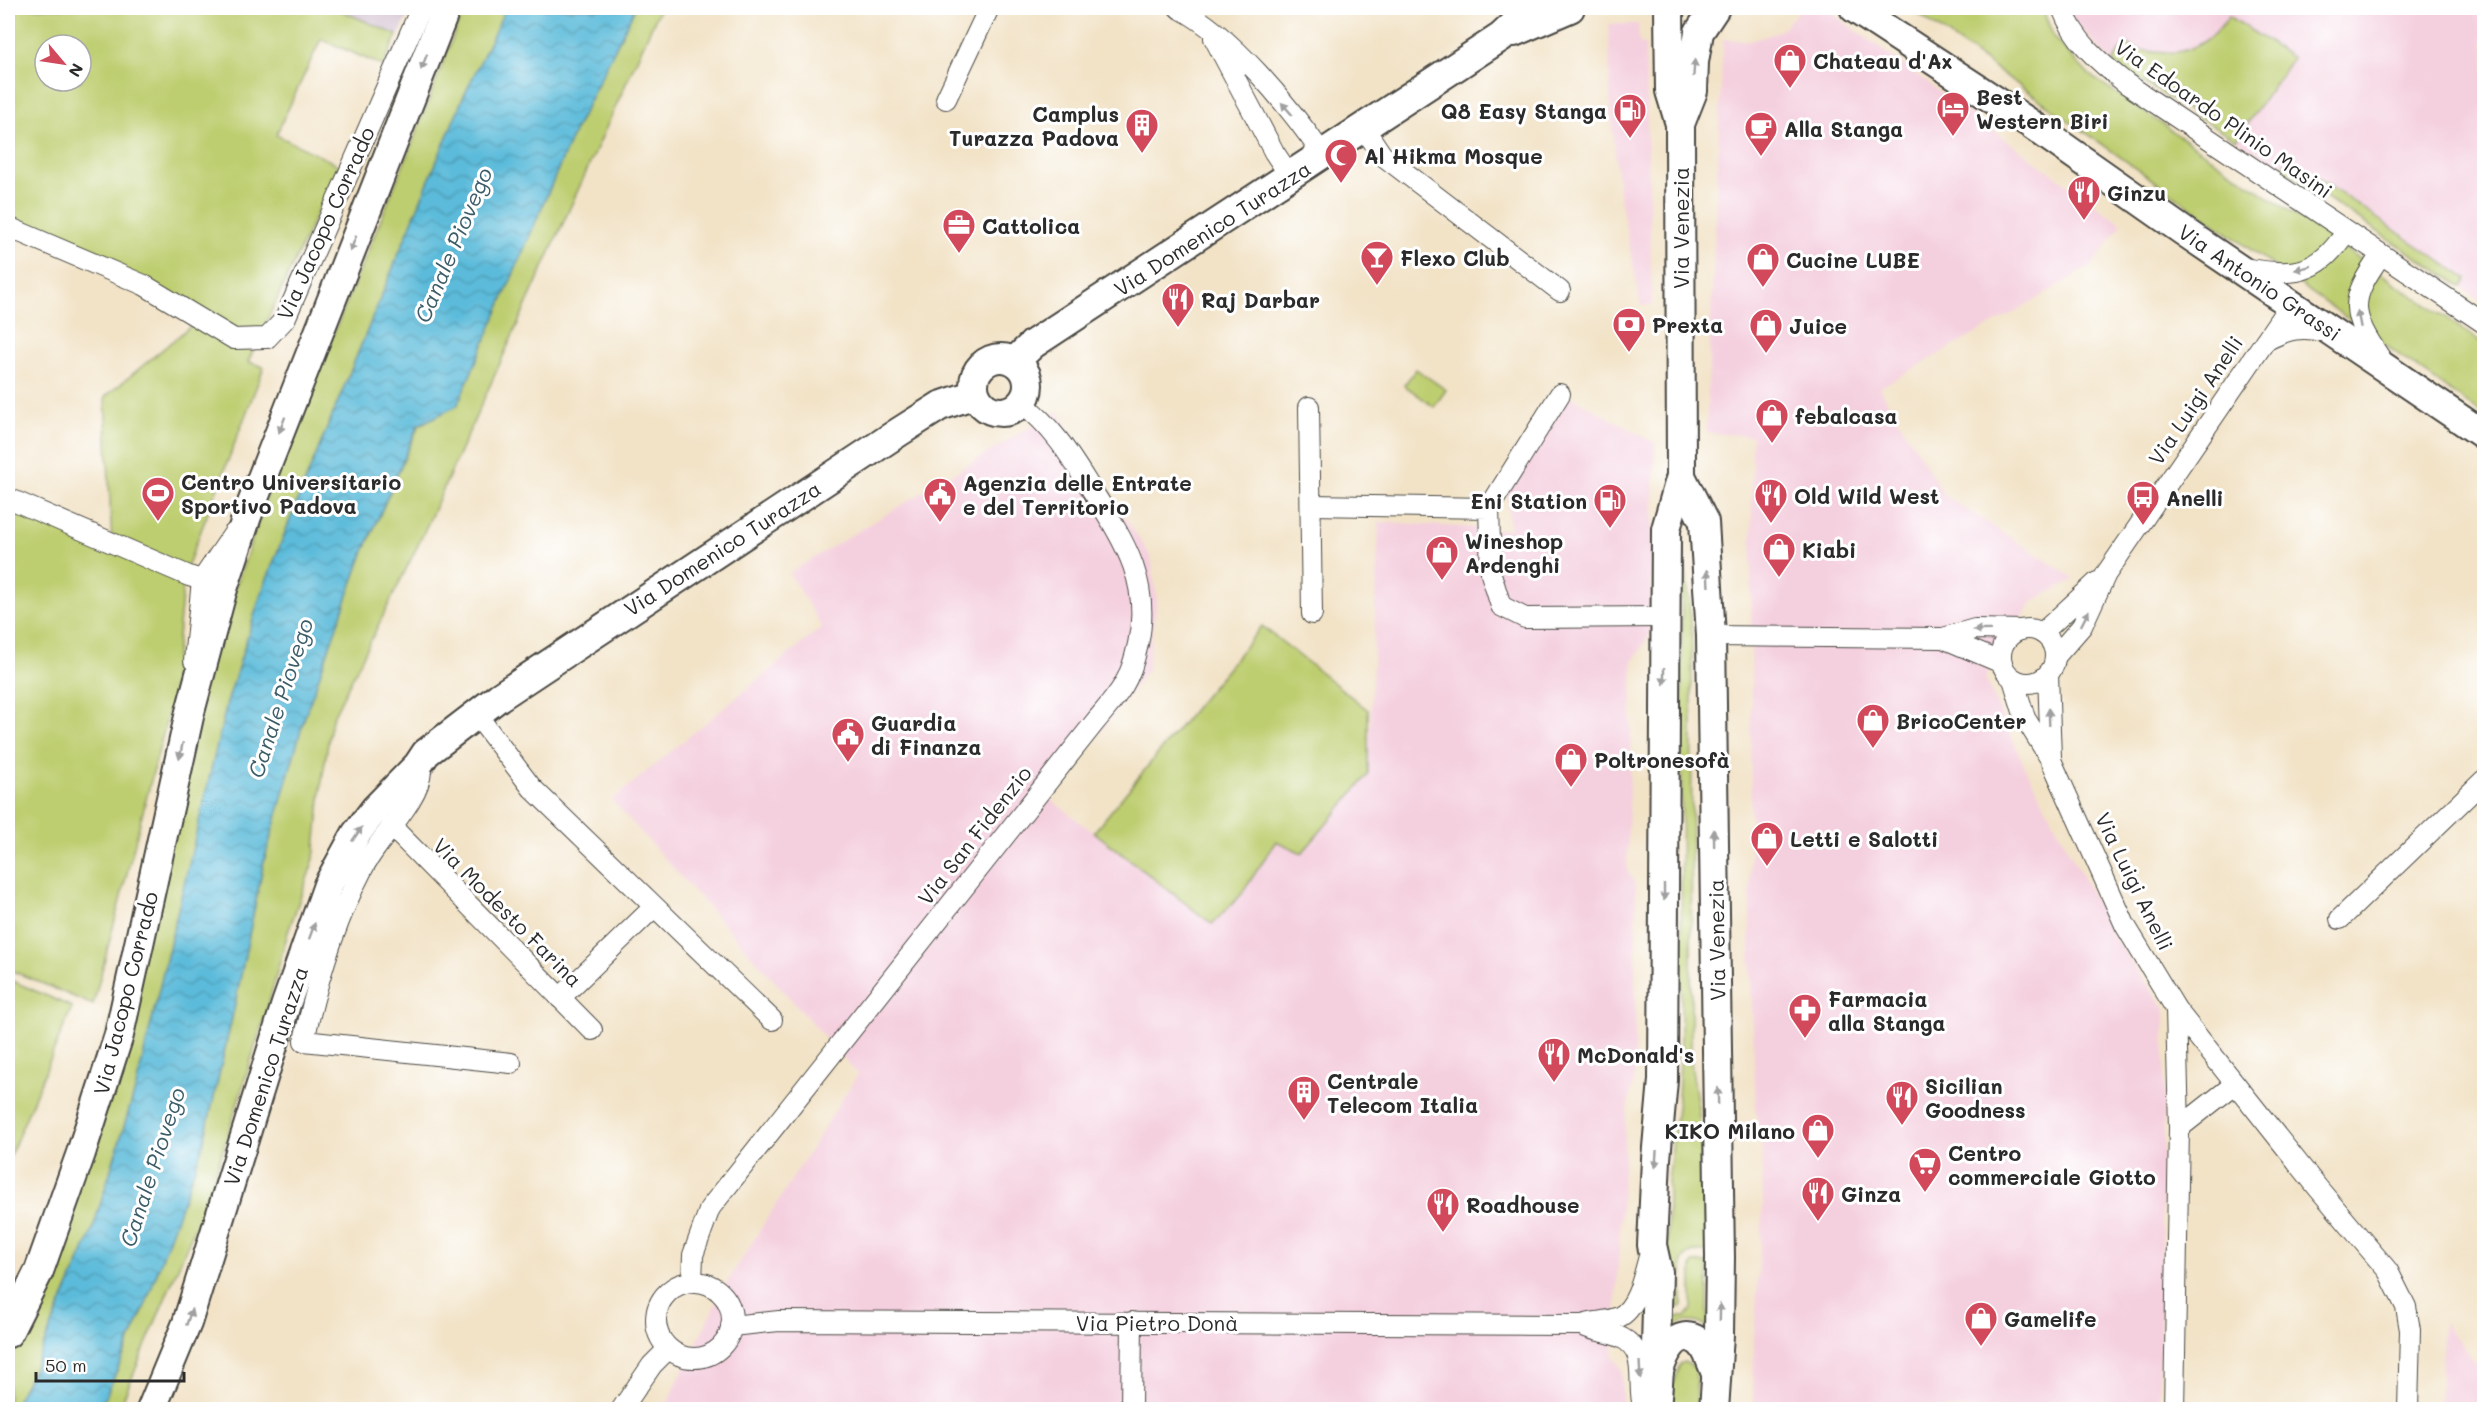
<svg xmlns="http://www.w3.org/2000/svg" width="2492" height="1417" font-family="Mali,sans-serif">
  <style>
    .built { fill: #f4cfde }
    .industrial { fill: #d0bdce }
    .green { fill: #bdce70; stroke: #747c4e; stroke-width: 1.5; fill-rule: evenodd }
    .water { fill: url(#water-waves); stroke: #437382; stroke-width: 1.5 }
    .lines { fill: none; stroke-linecap: round; stroke-linejoin: round }
    .street-casing { stroke: #494742; stroke-width: 22 }
    .secondary-casing { stroke: #494742; stroke-width: 32 }
    .street { stroke: #fff; stroke-width: 20 }
    .secondary { stroke: #fff; stroke-width: 28 }
    .oneway { fill: #a0a0a0 }
    .labels { text-anchor: middle; dominant-baseline: central; stroke-width: 6; stroke-linejoin: round; paint-order: stroke }
    .poi-label { font-size: 21px; font-weight: bold; fill: #2b2b2b; stroke: #fff; text-anchor: start }
    .street-label { font-size: 21px; fill: #2b2b2b; stroke: #fff }
    .water-label { font-size: 22px; font-style: italic; fill: #3c5d68; stroke: #fff }
  </style>
  <defs>
    <pattern id="water-waves" width="16" height="10" patternUnits="userSpaceOnUse" patternTransform="scale(1.5)"><rect width="16" height="10" fill="#5bbbda"/><path d="M0 5q4-4 8 0t8 0" fill="none" stroke="#4b98b1"/></pattern>
  </defs>
  <rect width="100%" height="100%" fill="#fff"/>
  <filter id="ink" filterUnits="userSpaceOnUse"><feTurbulence type="fractalNoise" baseFrequency=".0167" numOctaves="2"/><feDisplacementMap in="SourceGraphic" scale="12" xChannelSelector="R" yChannelSelector="G"/><feConvolveMatrix kernelMatrix="1 2 1 2 8 2 1 2 1" color-interpolation-filters="sRGB"/></filter>
  <filter id="wash" filterUnits="userSpaceOnUse"><feTurbulence type="fractalNoise" baseFrequency=".008" numOctaves="4" result="noise"/><feDisplacementMap in="SourceGraphic" scale="24" xChannelSelector="R" yChannelSelector="G"/><feGaussianBlur stdDeviation="1.35" result="paint"/><feColorMatrix in="noise" values="0 0 0 0 0 0 0 0 0 0 0 0 0 0 0 0 0 1.4 0 .05"/><feComposite in="paint" operator="in"/></filter>
  <g filter="url(#wash)">
    <rect width="100%" height="100%" fill="#f2e3c7"/>
    <g class="built">
      <path d="M1802 8H1825L2122 224 2092 265 2016 311 1879 388 1944 495 2075 579 2032 602 1985 678 2024 765 2114 937 2165 1009 2159 1409H1753L1754 1334 1763 1205 1761 1137 1756 1115 1750 955 1752 436 1706 433 1723 39 1750 41 1767 36 1780 31Z"/>
      <path d="M2063 8H2484V302L2281 168 2112 63Z"/>
      <path d="M1609 24H1638L1639 43 1645 44 1652 305H1641L1619 193 1610 102Z"/>
      <path d="M1570 396 1655 443 1650 634 1633 661 1627 870 1636 886 1635 1071 1626 1116 1613 1357 1622 1369V1409H664L724 1287 858 1074 612 800 822 627 789 573 1057 411 1151 557 1157 600 1147 670 1050 799 1212 924 1241 895 1276 841 1368 775 1379 522 1509 530 1508 492Z"/>
      <path d="M2443 1322 2484 1372V1409H2440Z"/>
    </g>
    <path class="industrial" d="M336 8H411L399 35Z"/>
    <g class="green">
      <path d="M8 8H335L397 35 383 66 321 39 276 135 339 165 248 362 264 367 184 575 172 699 93 1005 8 969V500L112 544 105 397 193 324 96 255 8 215ZM45 45H81V81H45Z"/>
      <path d="M464 8H506L462 100 302 489 260 597 227 703 136 1087 92 1232 32 1372 12 1409 8 1410V1350L44 1274 193 711 267 496 413 141Z"/>
      <path d="M635 8H660L419 543 332 719 322 780 314 859 288 932 267 1009 210 1191 119 1409 100 1410 145 1306 203 1145 234 1009 264 861 304 719 362 556 419 425 457 406 574 132Z"/>
      <path d="M1910 8H2042L2054 38 2087 73 2484 344V415Z"/>
      <path d="M2229 16 2293 58 2236 140 2112 63 2125 45C2167 60 2202 55 2229 16Z"/>
      <path d="M2288 158 2467 279 2462 287 2281 168Z"/>
      <path d="M1416 369 1446 390 1434 407 1404 385Z"/>
      <path d="M1682 534 1692 630 1691 1063 1699 1114 1708 1249 1707 1252C1696 1251 1688 1251 1682 1261V1305L1680 1307 1667 1306 1668 1182 1678 1099 1681 1044Z"/>
      <path d="M1262 626 1368 710V775L1302 853 1276 841 1241 895 1212 924 1094 832Z"/>
      <path d="M8 979 72 1007 8 1161Z"/>
      <path d="M1694 1263H1708V1327C1694 1320 1683 1320 1669 1328L1670 1317H1686L1692 1309V1266Z"/>
      <path d="M1684 1362 1693 1366 1696 1371 1697 1409 1669 1410 1673 1383 1680 1364Z"/>
    </g>
    <path class="water" d="M506 8H635L574 132 457 406 418 425 362 556 304 719 264 861 234 1009 203 1145 145 1306 100 1409H12L32 1372 92 1232 136 1087 227 703 260 597 302 489 462 100Z"/>
  </g>
  <g filter="url(#ink)">
    <g class="lines">
      <defs>
        <g id="street">
          <path d="M1179 8C1232 35 1289 106 1323 155"/>
          <path d="M2062 8C2074 41 2100 63 2127 84L2484 323"/>
          <path d="M1214 38 1274 152 1290 176"/>
          <path d="M946 99 989 8"/>
          <path d="M1364 128 1382 155 1560 291"/>
          <path d="M8 227 144 285 234 339 267 338 285 319 421 8"/>
          <path d="M2242 268C2293 276 2316 277 2346 232"/>
          <path d="M2265 341C2288 329 2301 326 2326 332"/>
          <path d="M2381 359C2350 313 2348 301 2381 255"/>
          <path d="M1309 407 1312 614"/>
          <path d="M8 498 189 576 202 580"/>
          <path d="M1312 505 1489 508 1491 574 1501 606 1525 618 1664 617"/>
          <path d="M1489 508 1560 394"/>
          <circle cx="2028" cy="656" r="27"/>
          <path d="M2042 633 2097 582"/>
          <path d="M1711 636 1943 638 1975 629 2021 630"/>
          <path d="M1943 638 2002 663"/>
          <path d="M2055 657 2082 626 2106 574 2291 303"/>
          <path d="M194 661 202 580 234 533"/>
          <path d="M2048 674 2051 758"/>
          <path d="M2013 679 2025 718 2051 760 2125 925 2176 1009 2318 1188 2388 1271 2406 1307 2410 1330 2408 1410"/>
          <path d="M476 714 532 788 772 1020"/>
          <path d="M418 765 421 771C420 800 377 840 363 868 336 920 316 985 304 1041L511 1063"/>
          <path d="M391 826 592 1030"/>
          <path d="M2340 919 2484 780"/>
          <path d="M560 998 654 907"/>
          <path d="M2179 1128 2235 1084"/>
          <path d="M692 1282 693 1255 710 1208 1095 722C1104 711 1115 699 1123 686 1131 673 1135 658 1138 644 1151 584 1126 544 1095 495 1072 459 1056 430 1022 403"/>
          <circle cx="694" cy="1320" r="38"/>
          <path d="M731 1326 779 1321 1582 1325C1595 1321 1607 1322 1619 1317 1640 1307 1645 1267 1652 1246"/>
          <path d="M1586 1327C1598 1332 1611 1332 1622 1338 1650 1352 1635 1385 1644 1410"/>
          <path d="M621 1410 652 1365 668 1349"/>
          <path d="M1131 1410 1132 1322"/>
          <path d="M2174 1410 2179 1128 2176 1009"/>
        </g>
        <g id="secondary">
          <path d="M1854 8 2028 122 2186 233 2484 435"/>
          <path d="M1514 32 1570 8"/>
          <path d="M1680 124 1693 91 1694 62 1699 32 1715 8"/>
          <circle cx="1001" cy="385" r="27"/>
          <path d="M1015 361 1033 344 1501 37 1532 8"/>
          <path d="M1681 476 1704 522 1711 636 1720 1257 1719 1335 1714 1410"/>
          <path d="M8 1333 39 1271 81 1153 119 1035 190 712 222 592 247 516 446 8"/>
          <path d="M1659 1371C1664 1354 1676 1327 1698 1341 1707 1347 1711 1362 1715 1371"/>
          <path d="M151 1410 187 1323 286 1004 328 885 356 834 375 809 418 765 426 753 499 697 899 432 940 406 975 394"/>
          <path d="M1656 1410 1659 1371 1656 1347 1658 1272 1652 1245 1656 1159 1663 1080 1666 529 1681 476 1680 124 1670 91 1669 8"/>
        </g>
      </defs>
      <use href="#street" class="street-casing"/>
      <use href="#secondary" class="secondary-casing"/>
      <use href="#street" class="street"/>
      <use href="#secondary" class="secondary"/>
    </g>
    <defs><path id="oneway-solid" d="M-6-.8H1V-3.2L6.5 0L1 3.2V.8H-6Z" transform="scale(1.5)"/></defs>
    <g class="oneway">
      <use href="#oneway-solid" transform="translate(424 62) rotate(111)"/>
      <use href="#oneway-solid" transform="translate(1694 68) rotate(-86)"/>
      <use href="#oneway-solid" transform="translate(1287 109) rotate(-131)"/>
      <use href="#oneway-solid" transform="translate(353 244) rotate(111)"/>
      <use href="#oneway-solid" transform="translate(2303 268) rotate(166)"/>
      <use href="#oneway-solid" transform="translate(2359 319) rotate(-101)"/>
      <use href="#oneway-solid" transform="translate(282 425) rotate(111)"/>
      <use href="#oneway-solid" transform="translate(1708 578) rotate(-93)"/>
      <use href="#oneway-solid" transform="translate(2085 618) rotate(-63)"/>
      <use href="#oneway-solid" transform="translate(1982 630) rotate(179)"/>
      <use href="#oneway-solid" transform="translate(1664 676) rotate(90)"/>
      <use href="#oneway-solid" transform="translate(2049 717) rotate(-92)"/>
      <use href="#oneway-solid" transform="translate(181 751) rotate(102)"/>
      <use href="#oneway-solid" transform="translate(357 834) rotate(-56)"/>
      <use href="#oneway-solid" transform="translate(1714 838) rotate(-91)"/>
      <use href="#oneway-solid" transform="translate(1664 892) rotate(90)"/>
      <use href="#oneway-solid" transform="translate(312 931) rotate(-70)"/>
      <use href="#oneway-solid" transform="translate(1718 1096) rotate(-91)"/>
      <use href="#oneway-solid" transform="translate(1656 1159) rotate(94)"/>
      <use href="#oneway-solid" transform="translate(1720 1312) rotate(-89)"/>
      <use href="#oneway-solid" transform="translate(189 1317) rotate(-72)"/>
      <use href="#oneway-solid" transform="translate(1640 1370) rotate(87)"/>
    </g>
  </g>
  <defs>
    <symbol id="shop-pin" viewBox="-11 -11 22 30"><path d="M0 17L-7.5 6A9.5 9.5 0 1 1 7.5 6Z" fill="#d1495b" stroke="#fff"/><path d="M-5-2.5h2.3a2.7 3.5 0 0 1 5.4 0H5L5.5 6h-11ZM-1.5-2.5h3a1.5 2.3 0 0 0-3 0Z" fill="#fff"/></symbol>
    <symbol id="hotel-pin" viewBox="-11 -11 22 30"><path d="M0 17L-7.5 6A9.5 9.5 0 1 1 7.5 6Z" fill="#d1495b" stroke="#fff"/><path d="M-6-4.5h1.5V1H6V5H4.5V3h-9V5H-6ZM-4 0a1.8 1.8 0 1 1 3.6 0ZM.5 0V-2.5h3Q6-2.5 6 0Z" fill="#fff"/></symbol>
    <symbol id="fuel-pin" viewBox="-11 -11 22 30"><path d="M0 17L-7.5 6A9.5 9.5 0 1 1 7.5 6Z" fill="#d1495b" stroke="#fff"/><path d="M-5.5-6h7V0h2V4h1.3V-2.5L3-4.5l.8-.8L6-3V5H2.5V1h-1V6h-7ZM-4.2-4.7v3.2H.2V-4.7Z" fill="#fff"/></symbol>
    <symbol id="building-pin" viewBox="-11 -11 22 30"><path d="M0 17L-7.5 6A9.5 9.5 0 1 1 7.5 6Z" fill="#d1495b" stroke="#fff"/><path d="M-4-6H4V6H1V3H-1V6H-4ZM-2.5-4.3h1.7v1.8h-1.7ZM.8-4.3h1.7v1.8H.8ZM-2.5-1h1.7V.8h-1.7ZM.8-1h1.7V.8H.8Z" fill="#fff"/></symbol>
    <symbol id="cafe-pin" viewBox="-11 -11 22 30"><path d="M0 17L-7.5 6A9.5 9.5 0 1 1 7.5 6Z" fill="#d1495b" stroke="#fff"/><path d="M-5.5-4.5H6V0H3Q3 3.5 0 3.5H-2.5Q-5.5 3.5-5.5 0ZM3-3.2v2h1.7v-2ZM-6 4.5H4V6H-6Z" fill="#fff"/></symbol>
    <symbol id="mosque-pin" viewBox="-11 -11 22 30"><path d="M0 17L-7.5 6A9.5 9.5 0 1 1 7.5 6Z" fill="#d1495b" stroke="#fff"/><path d="M3.5-4.9A6 6 0 1 0 3.5 4.9A5 5 0 1 1 3.5-4.9Z" fill="#fff"/></symbol>
    <symbol id="restaurant-pin" viewBox="-11 -11 22 30"><path d="M0 17L-7.5 6A9.5 9.5 0 1 1 7.5 6Z" fill="#d1495b" stroke="#fff"/><path d="M-5-6h1v4h1v-4h1v4h1v-4h1v5L-1.5 .5V6h-2V.5L-5-1ZM5-6V6H3V1.5H1.5Q1.5-4 5-6Z" fill="#fff"/></symbol>
    <symbol id="office-pin" viewBox="-11 -11 22 30"><path d="M0 17L-7.5 6A9.5 9.5 0 1 1 7.5 6Z" fill="#d1495b" stroke="#fff"/><path d="M-6-3h4V-5.5h4V-3h4V5H-6ZM-1-4.5V-3h2v-1.5ZM-6 0V1H6V0Z" fill="#fff"/></symbol>
    <symbol id="bar-pin" viewBox="-11 -11 22 30"><path d="M0 17L-7.5 6A9.5 9.5 0 1 1 7.5 6Z" fill="#d1495b" stroke="#fff"/><path d="M-6-5H6L.8 .8V4.5H3.5V6h-7V4.5H-.8V.8Z" fill="#fff"/></symbol>
    <symbol id="bank-pin" viewBox="-11 -11 22 30"><path d="M0 17L-7.5 6A9.5 9.5 0 1 1 7.5 6Z" fill="#d1495b" stroke="#fff"/><path d="M-6-4H6V4H-6ZM0-2.3a2.3 2.3 0 1 0 0 4.6a2.3 2.3 0 1 0 0-4.6Z" fill="#fff"/></symbol>
    <symbol id="stadium-pin" viewBox="-11 -11 22 30"><path d="M0 17L-7.5 6A9.5 9.5 0 1 1 7.5 6Z" fill="#d1495b" stroke="#fff"/><path d="M0-5a6.5 5 0 1 0 0 10a6.5 5 0 1 0 0-10ZM-3.5-1.8h7v3.6h-7Z" fill="#fff"/></symbol>
    <symbol id="civic-pin" viewBox="-11 -11 22 30"><path d="M0 17L-7.5 6A9.5 9.5 0 1 1 7.5 6Z" fill="#d1495b" stroke="#fff"/><path d="M-.6-6.5H3V-4.5H.6V-3L4-1V1h2V6H-6V1h2V-1L-.6-3ZM-1.2 2.5V6h2.4V2.5Z" fill="#fff"/></symbol>
    <symbol id="bus-pin" viewBox="-11 -11 22 30"><path d="M0 17L-7.5 6A9.5 9.5 0 1 1 7.5 6Z" fill="#d1495b" stroke="#fff"/><path d="M-5-6H5V4H4V6H2V4H-2V6H-4V4H-5ZM-3.5-4V0h7V-4ZM-3.5 1.2v1.5H-2V1.2ZM2 1.2v1.5H3.5V1.2Z" fill="#fff"/></symbol>
    <symbol id="pharmacy-pin" viewBox="-11 -11 22 30"><path d="M0 17L-7.5 6A9.5 9.5 0 1 1 7.5 6Z" fill="#d1495b" stroke="#fff"/><path d="M-2-6h4v4h4v4h-4v4h-4v-4h-4v-4h4Z" fill="#fff"/></symbol>
    <symbol id="supermarket-pin" viewBox="-11 -11 22 30"><path d="M0 17L-7.5 6A9.5 9.5 0 1 1 7.5 6Z" fill="#d1495b" stroke="#fff"/><path d="M-6-5.5h2.5l.6 2H6L4.5 2H-2.5L-4.4-4H-6ZM-1.5 3.2a1.3 1.3 0 1 0 .1 0ZM3 3.2a1.3 1.3 0 1 0 .1 0Z" fill="#fff"/></symbol>
  </defs>
  <g fill-rule="evenodd">
    <use href="#shop-pin" x="1771" y="41" width="38" height="52"/>
    <use href="#hotel-pin" x="1934" y="89" width="38" height="52"/>
    <use href="#fuel-pin" x="1611" y="91" width="38" height="52"/>
    <use href="#building-pin" x="1123" y="106" width="38" height="52"/>
    <use href="#cafe-pin" x="1742" y="109" width="38" height="52"/>
    <use href="#mosque-pin" x="1322" y="136" width="38" height="52"/>
    <use href="#restaurant-pin" x="2065" y="173" width="38" height="52"/>
    <use href="#office-pin" x="940" y="206" width="38" height="52"/>
    <use href="#bar-pin" x="1358" y="238" width="38" height="52"/>
    <use href="#shop-pin" x="1744" y="240" width="38" height="52"/>
    <use href="#restaurant-pin" x="1159" y="280" width="38" height="52"/>
    <use href="#bank-pin" x="1610" y="305" width="38" height="52"/>
    <use href="#shop-pin" x="1747" y="306" width="38" height="52"/>
    <use href="#shop-pin" x="1753" y="396" width="38" height="52"/>
    <use href="#stadium-pin" x="139" y="474" width="38" height="52"/>
    <use href="#civic-pin" x="921" y="475" width="38" height="52"/>
    <use href="#restaurant-pin" x="1752" y="476" width="38" height="52"/>
    <use href="#bus-pin" x="2124" y="478" width="38" height="52"/>
    <use href="#fuel-pin" x="1591" y="481" width="38" height="52"/>
    <use href="#shop-pin" x="1760" y="530" width="38" height="52"/>
    <use href="#shop-pin" x="1423" y="533" width="38" height="52"/>
    <use href="#shop-pin" x="1854" y="701" width="38" height="52"/>
    <use href="#civic-pin" x="829" y="715" width="38" height="52"/>
    <use href="#shop-pin" x="1552" y="740" width="38" height="52"/>
    <use href="#shop-pin" x="1748" y="819" width="38" height="52"/>
    <use href="#pharmacy-pin" x="1786" y="991" width="38" height="52"/>
    <use href="#restaurant-pin" x="1535" y="1035" width="38" height="52"/>
    <use href="#building-pin" x="1285" y="1073" width="38" height="52"/>
    <use href="#restaurant-pin" x="1883" y="1078" width="38" height="52"/>
    <use href="#shop-pin" x="1799" y="1111" width="38" height="52"/>
    <use href="#supermarket-pin" x="1906" y="1145" width="38" height="52"/>
    <use href="#restaurant-pin" x="1799" y="1174" width="38" height="52"/>
    <use href="#restaurant-pin" x="1424" y="1185" width="38" height="52"/>
    <use href="#shop-pin" x="1962" y="1299" width="38" height="52"/>
  </g>
  <g class="labels">
    <g class="poi-label">
      <text x="1813" y="60">Chateau d'Ax</text>
      <text x="1976" y="96">Best<tspan x="1976" dy="24">Western Biri</tspan></text>
      <text x="1607" y="110" text-anchor="end">Q8 Easy Stanga</text>
      <text x="1119" y="113" text-anchor="end">Camplus<tspan x="1119" dy="24">Turazza Padova</tspan></text>
      <text x="1784" y="128">Alla Stanga</text>
      <text x="1364" y="155">Al Hikma Mosque</text>
      <text x="2107" y="192">Ginzu</text>
      <text x="982" y="225">Cattolica</text>
      <text x="1400" y="257">Flexo Club</text>
      <text x="1786" y="259">Cucine LUBE</text>
      <text x="1201" y="299">Raj Darbar</text>
      <text x="1652" y="324">Prexta</text>
      <text x="1789" y="325">Juice</text>
      <text x="1795" y="415">febalcasa</text>
      <text x="181" y="481">Centro Universitario<tspan x="181" dy="24">Sportivo Padova</tspan></text>
      <text x="963" y="482">Agenzia delle Entrate<tspan x="963" dy="24">e del Territorio</tspan></text>
      <text x="1794" y="495">Old Wild West</text>
      <text x="2166" y="497">Anelli</text>
      <text x="1587" y="500" text-anchor="end">Eni Station</text>
      <text x="1465" y="540">Wineshop<tspan x="1465" dy="24">Ardenghi</tspan></text>
      <text x="1802" y="549">Kiabi</text>
      <text x="1896" y="720">BricoCenter</text>
      <text x="871" y="722">Guardia<tspan x="871" dy="24">di Finanza</tspan></text>
      <text x="1594" y="759">Poltronesofà</text>
      <text x="1790" y="838">Letti e Salotti</text>
      <text x="1828" y="998">Farmacia<tspan x="1828" dy="24">alla Stanga</tspan></text>
      <text x="1577" y="1054">McDonald's</text>
      <text x="1327" y="1080">Centrale<tspan x="1327" dy="24">Telecom Italia</tspan></text>
      <text x="1925" y="1085">Sicilian<tspan x="1925" dy="24">Goodness</tspan></text>
      <text x="1795" y="1130" text-anchor="end">KIKO Milano</text>
      <text x="1948" y="1152">Centro<tspan x="1948" dy="24">commerciale Giotto</tspan></text>
      <text x="1841" y="1193">Ginza</text>
      <text x="1466" y="1204">Roadhouse</text>
      <text x="2004" y="1318">Gamelife</text>
    </g>
    <g class="street-label">
      <text transform="translate(2224 118) rotate(35)">Via Edoardo Plinio Masini</text>
      <text transform="translate(325 223) rotate(-66)">Via Jacopo Corrado</text>
      <text transform="translate(1212 228) rotate(-33)">Via Domenico Turazza</text>
      <text transform="translate(1680 228) rotate(-90)">Via Venezia</text>
      <text transform="translate(2260 282) rotate(34)">Via Antonio Grassi</text>
      <text transform="translate(2195 400) rotate(-56)">Via Luigi Anelli</text>
      <text transform="translate(722 548) rotate(-33)">Via Domenico Turazza</text>
      <text transform="translate(974 835) rotate(-52)">Via San Fidenzio</text>
      <text transform="translate(2135 881) rotate(64)">Via Luigi Anelli</text>
      <text transform="translate(508 912) rotate(45)">Via Modesto Farina</text>
      <text transform="translate(1716 940) rotate(-91)">Via Venezia</text>
      <text transform="translate(125 993) rotate(-76)">Via Jacopo Corrado</text>
      <text transform="translate(265 1076) rotate(-72)">Via Domenico Turazza</text>
      <text x="1157" y="1322">Via Pietro Donà</text>
    </g>
    <g class="water-label">
      <text transform="translate(453 245) rotate(-67)">Canale Piovego</text>
      <text transform="translate(280 698) rotate(-72)">Canale Piovego</text>
      <text transform="translate(152 1167) rotate(-72)">Canale Piovego</text>
    </g>
  </g>
  <rect width="2492" height="1417" fill="none" stroke="#fff" stroke-width="30"/>
  <g transform="translate(63 63) rotate(119)"><circle r="28" fill="#ffffff" stroke="#aaaaaa" stroke-width="1.5"/>
  <path d="M0-4.5L10 22L0 15L-10 22Z" fill="#d1495b"/>
  <text y="-9" font-size="16" font-weight="bold" text-anchor="middle" fill="#2b2b2b">N</text>
  </g>
  <path d="M36 1372v9h148v-9" fill="none" stroke="#2b2b2b" stroke-width="3"/>
  <text x="45" y="1372" font-size="18" fill="#2b2b2b" stroke="#ffffff" stroke-width="4.5" paint-order="stroke">50 m</text>
</svg>
